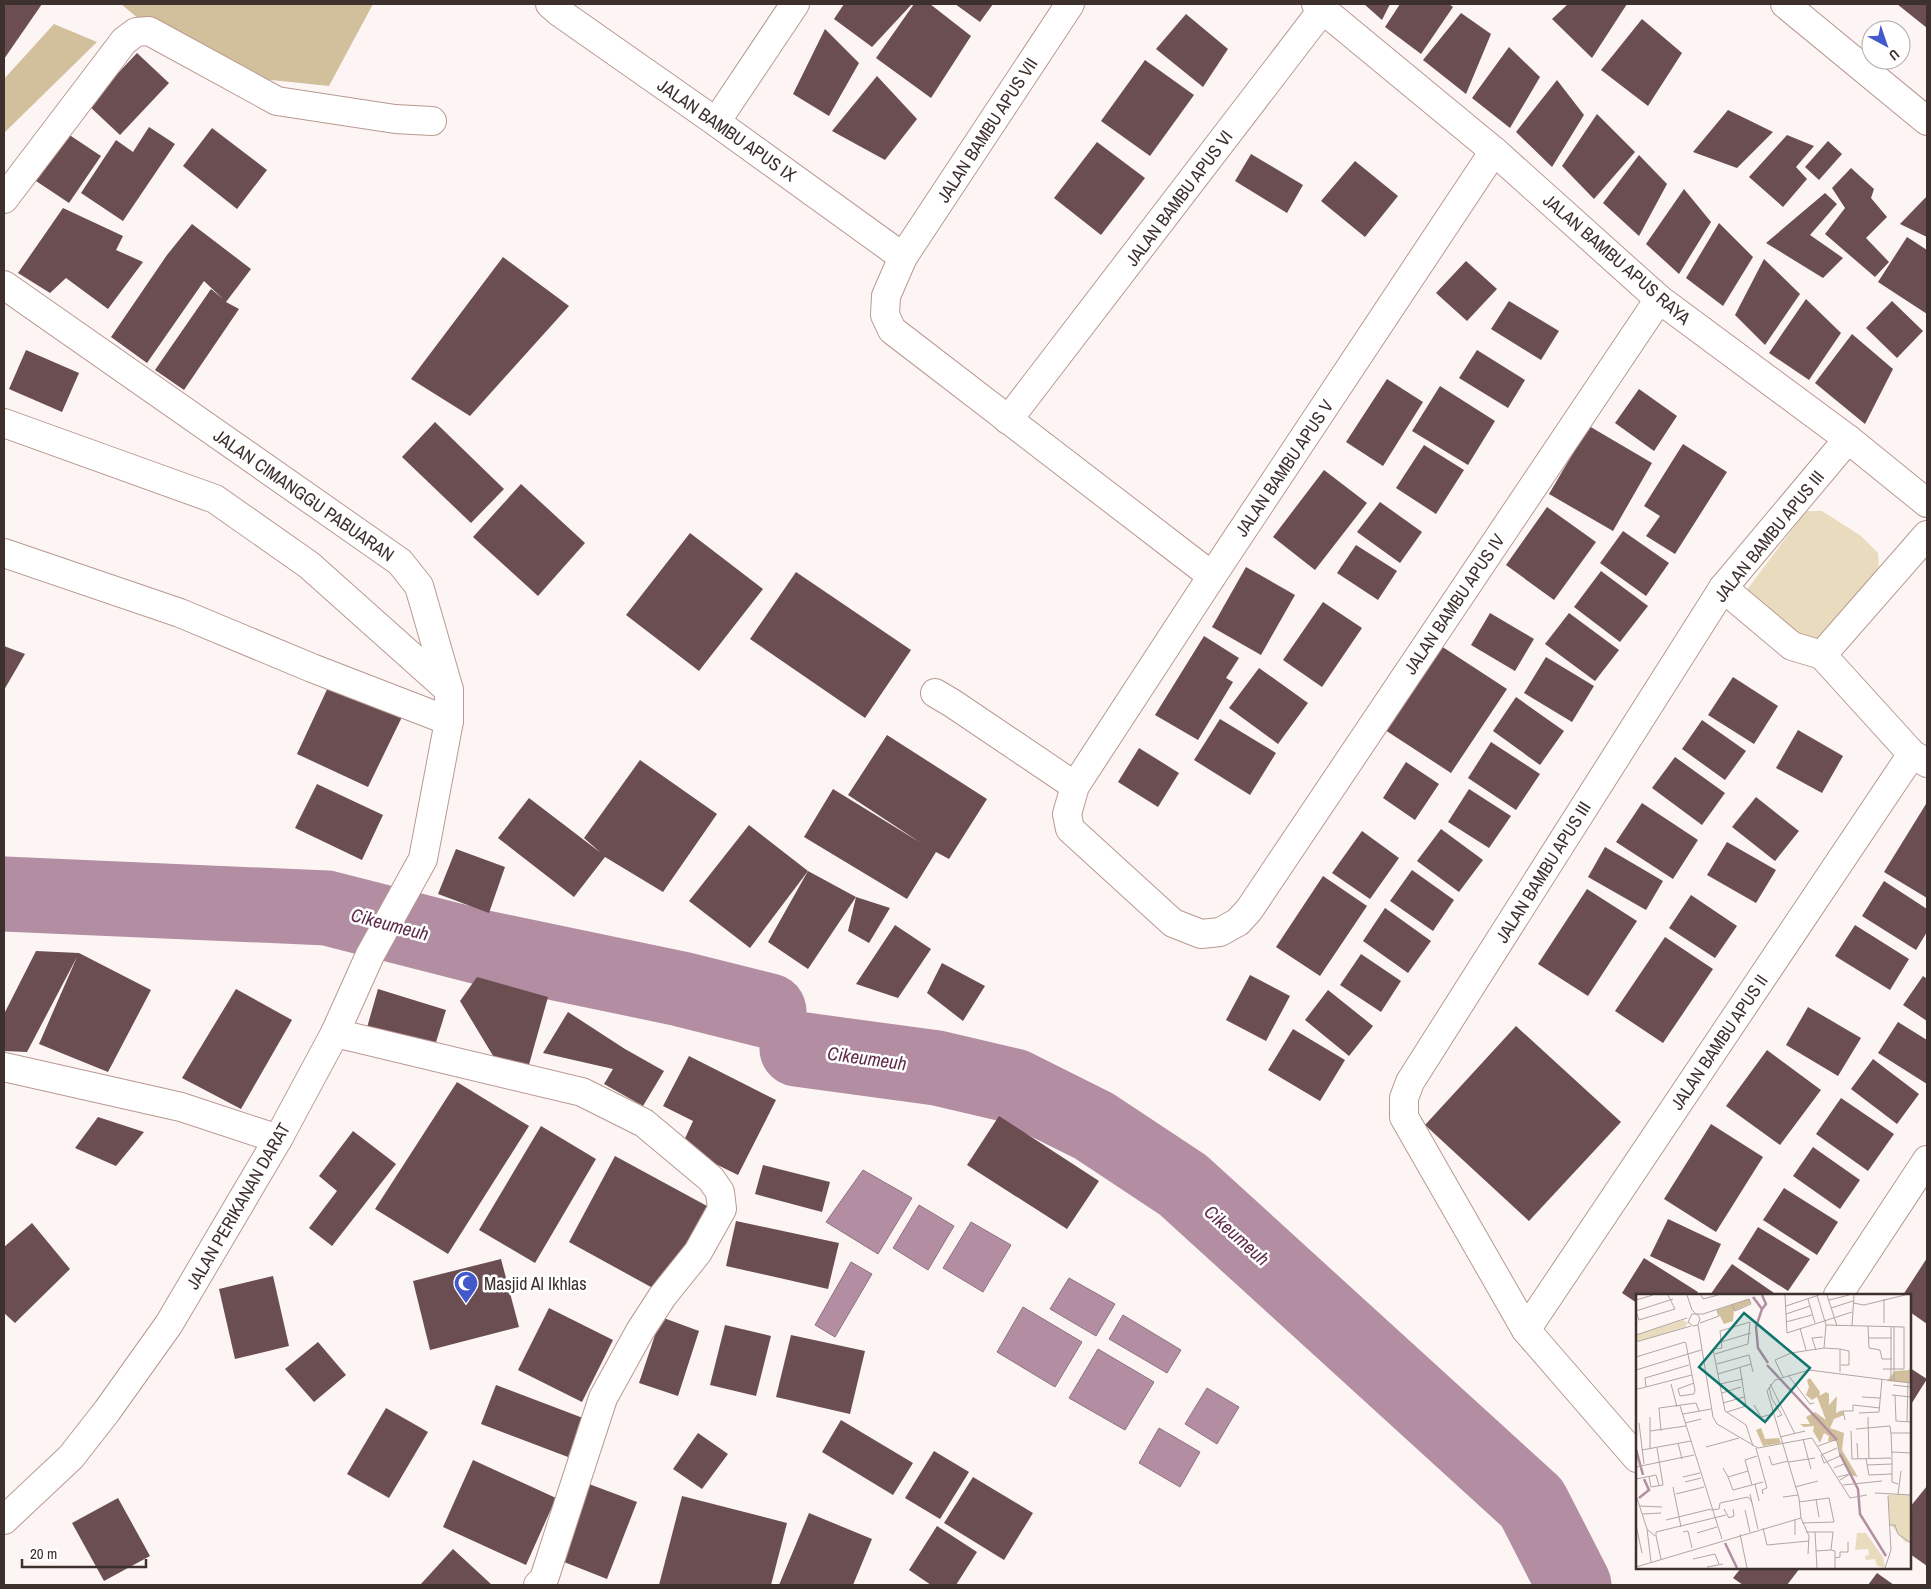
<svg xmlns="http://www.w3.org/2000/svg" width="1931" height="1589" font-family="'Archivo Narrow',sans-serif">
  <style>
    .green { fill: #e9dbbd }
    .forest { fill: #d2c09c }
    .water { fill: #b38ea2; stroke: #90727f }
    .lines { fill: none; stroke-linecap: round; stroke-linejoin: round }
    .river { stroke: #b38ea2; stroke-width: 75 }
    .building { fill: #6b4e52 }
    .street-casing { stroke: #b99991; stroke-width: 30 }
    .secondary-casing { stroke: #b99991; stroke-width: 30 }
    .street { stroke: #fff; stroke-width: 28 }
    .secondary { stroke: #fff; stroke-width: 28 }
    .labels { text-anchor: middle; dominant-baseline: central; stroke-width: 5; stroke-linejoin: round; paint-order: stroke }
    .street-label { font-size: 18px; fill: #3d302d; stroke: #fff }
    .poi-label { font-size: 18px; fill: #3d302d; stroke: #fff; text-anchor: start }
    .water-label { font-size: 19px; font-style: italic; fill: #5f2d4a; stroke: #fff }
    .inset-river { fill: none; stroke: #b38ea2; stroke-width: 2.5 }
    .inset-road { fill: none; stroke: #b0a6a4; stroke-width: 1 }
    .view { fill: #0f766e; fill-opacity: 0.15; stroke: #0f766e; stroke-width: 2.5 }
    .inset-edge { fill: none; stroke: #3d302d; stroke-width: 2.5 }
  </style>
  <rect width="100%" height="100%" fill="#fcf5f3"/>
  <path class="green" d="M1806 511H1822L1861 536 1878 553 1879 569 1824 641 1794 635 1746 591Z"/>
  <g class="forest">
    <path d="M121 4H373L329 86 204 73Z"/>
    <path d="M54 24 97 42 4 133V79Z"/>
  </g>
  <g class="water">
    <path d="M863 1170 912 1198 878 1254 826 1222Z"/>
    <path d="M919 1205 954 1226 928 1270 893 1248Z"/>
    <path d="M971 1222 1011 1245 983 1292 943 1268Z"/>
    <path d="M851 1262 872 1274 835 1337 815 1325Z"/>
    <path d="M1069 1278 1115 1304 1096 1336 1050 1309Z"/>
    <path d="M1023 1307 1082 1342 1055 1387 997 1352Z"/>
    <path d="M1123 1315 1181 1350 1167 1373 1109 1339Z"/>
    <path d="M1098 1349 1154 1382 1125 1430 1069 1398Z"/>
    <path d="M1207 1388 1239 1407 1217 1444 1185 1424Z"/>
    <path d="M1159 1428 1200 1452 1180 1487 1139 1463Z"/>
  </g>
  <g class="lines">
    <g class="river">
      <path d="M4 894 327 908 480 947 681 989 769 1011"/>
      <path d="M797 1049 937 1068 1014 1086 1094 1126 1183 1185 1532 1503 1574 1585"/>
    </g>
  </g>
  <g class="building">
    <path d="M4 4H42L4 59Z"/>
    <path d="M844 4H912L872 47 834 19Z"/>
    <path d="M914 4H930L971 36 931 98 876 58Z"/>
    <path d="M955 4H993L980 22Z"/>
    <path d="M1364 4H1390L1382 20Z"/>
    <path d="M1400 4H1449L1453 7 1421 54 1385 27Z"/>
    <path d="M1568 4H1627L1592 58 1552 19Z"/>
    <path d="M1897 4H1927V28Z"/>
    <path d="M1461 13 1491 34 1466 94 1423 60Z"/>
    <path d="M1186 14 1228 49 1203 87 1156 49Z"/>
    <path d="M1642 19 1682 53 1648 106 1601 70Z"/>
    <path d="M825 29 859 63 829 116 793 94Z"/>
    <path d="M1509 47 1540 77 1510 128 1472 98Z"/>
    <path d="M137 53 169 83 120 135 88 105Z"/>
    <path d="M1145 60 1194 95 1150 156 1101 121Z"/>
    <path d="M877 76 917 119 885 160 832 131Z"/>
    <path d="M1557 80 1584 115 1552 167 1516 132Z"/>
    <path d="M1728 110 1773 132 1737 168 1693 152Z"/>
    <path d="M1597 114 1635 152 1594 199 1562 166Z"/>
    <path d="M149 127 175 144 123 221 81 193 116 140 133 152Z"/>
    <path d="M59 128 101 156 69 203 27 175Z"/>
    <path d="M212 128 267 170 237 209 183 166Z"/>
    <path d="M1787 135 1814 146 1796 167 1807 179 1783 207 1749 177Z"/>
    <path d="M1828 141 1842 154 1819 180 1805 167Z"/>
    <path d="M1097 142 1145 178 1101 235 1054 198Z"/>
    <path d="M1251 154 1303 185 1287 213 1235 181Z"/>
    <path d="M1639 155 1667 184 1639 236 1603 203Z"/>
    <path d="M1355 161 1398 196 1365 237 1321 201Z"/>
    <path d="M1851 168 1874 189 1871 198 1887 217 1866 238 1889 262 1875 277 1825 234 1845 208 1832 188Z"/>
    <path d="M1684 189 1711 222 1679 274 1646 244Z"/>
    <path d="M1825 193 1837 204 1810 235 1843 258 1823 278 1766 243Z"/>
    <path d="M1927 196V237L1900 224Z"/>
    <path d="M63 208 123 236 116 250 143 262 108 309 66 278 50 293 18 273Z"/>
    <path d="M1719 223 1753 257 1723 306 1686 278Z"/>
    <path d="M192 224 251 269 226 302 239 309 184 390 155 370 211 289 223 299 204 281 147 363 111 337 167 255Z"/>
    <path d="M1907 237 1927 250V314L1878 282Z"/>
    <path d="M503 257 569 306 470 416 411 379Z"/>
    <path d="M1764 259 1800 294 1765 345 1735 315Z"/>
    <path d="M1466 261 1497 289 1467 321 1436 293Z"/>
    <path d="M1806 299 1841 333 1809 380 1769 353Z"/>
    <path d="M1509 301 1559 331 1541 360 1491 329Z"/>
    <path d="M1892 301 1923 331 1897 358 1866 328Z"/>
    <path d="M1852 334 1893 369 1865 424 1815 383Z"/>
    <path d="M26 350 79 373 62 412 9 389Z"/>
    <path d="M1477 350 1525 380 1508 408 1459 378Z"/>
    <path d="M1387 379 1423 402 1383 466 1346 442Z"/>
    <path d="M1440 386 1495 421 1468 465 1412 431Z"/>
    <path d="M1639 389 1677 416 1654 451 1615 423Z"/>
    <path d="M435 422 504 489 471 523 402 457Z"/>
    <path d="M1589 426 1652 463 1613 531 1549 494Z"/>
    <path d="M1683 444 1727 472 1675 554 1646 536 1660 516 1644 506Z"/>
    <path d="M1424 445 1464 470 1436 514 1396 488Z"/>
    <path d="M1324 470 1367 503 1315 570 1273 537Z"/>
    <path d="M521 484 585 543 538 596 473 537Z"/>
    <path d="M1380 502 1422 532 1400 563 1357 532Z"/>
    <path d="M1547 507 1596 542 1554 600 1506 565Z"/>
    <path d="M1623 531 1669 563 1646 596 1600 563Z"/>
    <path d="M690 533 763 589 699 671 626 615Z"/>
    <path d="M1356 545 1397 571 1378 600 1337 573Z"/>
    <path d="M1246 567 1295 595 1261 655 1212 627Z"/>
    <path d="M1601 571 1648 606 1620 642 1574 607Z"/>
    <path d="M796 572 911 650 865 718 750 639Z"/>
    <path d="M1323 602 1362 628 1322 687 1283 660Z"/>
    <path d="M1490 613 1534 639 1515 671 1471 645Z"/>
    <path d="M1569 613 1619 650 1595 681 1545 644Z"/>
    <path d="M1204 636 1239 658 1226 678 1233 682 1198 740 1155 715Z"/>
    <path d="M1438 644 1507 689 1451 773 1382 728Z"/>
    <path d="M4 646 25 654 4 690Z"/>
    <path d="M1546 657 1594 686 1572 722 1524 693Z"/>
    <path d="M1259 668 1308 703 1278 744 1229 708Z"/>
    <path d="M1733 677 1778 706 1754 744 1708 715Z"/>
    <path d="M330 683 402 717 368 787 297 754Z"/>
    <path d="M1516 697 1564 731 1540 765 1493 731Z"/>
    <path d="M1220 719 1276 753 1250 795 1194 760Z"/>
    <path d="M1702 720 1746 751 1725 780 1682 749Z"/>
    <path d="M1798 730 1843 756 1822 793 1776 768Z"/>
    <path d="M887 735 987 799 949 859 936 852 907 899 804 837 833 789 921 843 848 795Z"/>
    <path d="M1491 742 1540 774 1516 810 1468 778Z"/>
    <path d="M1139 748 1179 773 1158 807 1118 782Z"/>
    <path d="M1675 757 1725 793 1702 825 1652 788Z"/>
    <path d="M640 760 717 814 663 892 605 857 574 897 498 838 529 798 601 853 584 838Z"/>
    <path d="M1406 762 1439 784 1415 820 1383 798Z"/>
    <path d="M317 784 383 815 362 860 295 828Z"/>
    <path d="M1469 789 1511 816 1489 848 1448 822Z"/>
    <path d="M1756 797 1799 831 1775 861 1732 827Z"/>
    <path d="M1642 803 1698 840 1673 879 1616 842Z"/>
    <path d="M1926 804 1927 805V898L1884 872Z"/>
    <path d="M749 825 808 871 750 948 689 901Z"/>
    <path d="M1441 829 1483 860 1459 892 1417 861Z"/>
    <path d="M1362 831 1399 858 1370 899 1332 873Z"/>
    <path d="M1727 842 1776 870 1756 903 1707 875Z"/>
    <path d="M1605 847 1663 881 1646 910 1588 877Z"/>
    <path d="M456 849 505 867 489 913 438 894Z"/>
    <path d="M1412 870 1454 900 1433 931 1390 901Z"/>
    <path d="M808 871 856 897 890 908 869 943 848 931 856 897 808 969 768 942Z"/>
    <path d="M1323 876 1367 906 1320 976 1276 947Z"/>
    <path d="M1884 881 1927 909V932L1916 950 1862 916Z"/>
    <path d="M1587 889 1637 921 1588 996 1538 964Z"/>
    <path d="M1691 895 1737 926 1715 958 1669 928Z"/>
    <path d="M1385 908 1431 941 1408 973 1363 941Z"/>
    <path d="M895 925 931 949 898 998 856 984Z"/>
    <path d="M1855 925 1909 959 1890 990 1835 956Z"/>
    <path d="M1665 937 1713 969 1663 1043 1615 1011Z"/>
    <path d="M36 951 79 953 151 990 108 1072 39 1044 77 957 27 1052 4 1051V1014Z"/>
    <path d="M1361 954 1401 981 1381 1012 1340 985Z"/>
    <path d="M942 963 985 986 963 1021 927 993Z"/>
    <path d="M1250 975 1290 996 1266 1041 1226 1020Z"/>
    <path d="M1923 976 1927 979V1021L1903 1005Z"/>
    <path d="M477 977 548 997 527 1072 498 1064 460 1001Z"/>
    <path d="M236 989 292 1020 241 1109 182 1078Z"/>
    <path d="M378 989 446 1010 433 1052 366 1031Z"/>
    <path d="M1328 990 1373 1026 1349 1056 1305 1020Z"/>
    <path d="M1808 1007 1861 1038 1838 1076 1786 1045Z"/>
    <path d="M568 1012 625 1049 664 1071 643 1106 604 1084 613 1069 543 1053Z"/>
    <path d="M1898 1022 1927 1040V1084L1878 1053Z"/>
    <path d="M1516 1026 1621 1122 1529 1221 1425 1125Z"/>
    <path d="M1293 1029 1345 1060 1320 1101 1268 1070Z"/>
    <path d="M1767 1050 1821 1090 1780 1145 1726 1106Z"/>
    <path d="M689 1056 776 1100 738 1175 681 1147 693 1121 663 1106Z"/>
    <path d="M1873 1059 1919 1094 1897 1124 1851 1089Z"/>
    <path d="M457 1082 529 1126 448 1254 375 1209Z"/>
    <path d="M1841 1098 1894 1134 1868 1171 1816 1134Z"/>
    <path d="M999 1116 1099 1181 1067 1229 967 1165Z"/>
    <path d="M98 1117 144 1132 116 1166 75 1148Z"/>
    <path d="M1711 1124 1763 1157 1716 1232 1664 1199Z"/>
    <path d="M541 1126 596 1159 535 1263 479 1230Z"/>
    <path d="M353 1131 396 1164 332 1246 309 1228 337 1191 319 1176Z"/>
    <path d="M1813 1147 1860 1180 1840 1209 1793 1176Z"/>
    <path d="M615 1156 707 1206 660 1292 569 1242Z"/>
    <path d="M763 1165 830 1182 822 1212 755 1194Z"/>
    <path d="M1784 1188 1838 1222 1817 1255 1763 1220Z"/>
    <path d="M1668 1219 1721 1244 1704 1281 1650 1256Z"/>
    <path d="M736 1221 839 1243 828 1289 726 1266Z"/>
    <path d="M32 1223 70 1269 15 1323 4 1313V1247Z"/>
    <path d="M1758 1227 1810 1259 1788 1291 1738 1259Z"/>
    <path d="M1644 1258 1698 1292 1696 1295H1637V1303L1622 1293Z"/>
    <path d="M1927 1258V1324L1910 1312V1295H1903Z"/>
    <path d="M501 1259 519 1327 430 1350 413 1281Z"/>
    <path d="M1732 1264 1777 1295H1710Z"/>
    <path d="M273 1276 289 1346 235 1359 219 1289Z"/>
    <path d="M549 1308 613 1340 582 1402 518 1370Z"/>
    <path d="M661 1317 699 1331 678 1396 639 1383Z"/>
    <path d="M725 1325 771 1336 756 1396 710 1385Z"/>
    <path d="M791 1335 865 1351 850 1414 776 1397Z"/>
    <path d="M318 1342 346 1375 314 1402 285 1369Z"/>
    <path d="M1910 1368 1927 1379 1910 1406Z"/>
    <path d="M496 1385 583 1418 568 1457 481 1424Z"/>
    <path d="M386 1408 428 1432 389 1498 347 1474Z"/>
    <path d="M841 1420 913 1463 893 1495 822 1452Z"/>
    <path d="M698 1433 728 1454 702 1489 673 1469Z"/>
    <path d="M934 1451 969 1472 940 1519 905 1498Z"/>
    <path d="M473 1460 556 1498 526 1565 443 1527Z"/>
    <path d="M973 1477 1033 1513 1004 1560 944 1523Z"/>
    <path d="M589 1484 637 1502 607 1579 559 1560Z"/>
    <path d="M1927 1486V1566L1910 1554V1507Z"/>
    <path d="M682 1496 787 1523 771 1585H659Z"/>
    <path d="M118 1498 150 1556 104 1581 72 1523Z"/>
    <path d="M809 1513 872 1539 853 1585H779Z"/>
    <path d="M937 1526 977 1552 956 1585H931L909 1570Z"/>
    <path d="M453 1549 492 1585H420Z"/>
    <path d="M1741 1568H1800L1787 1585H1743L1733 1578Z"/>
    <path d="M1877 1573 1894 1585H1868Z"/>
  </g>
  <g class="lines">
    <defs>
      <g id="street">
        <path d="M550 4 559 12 716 122 903 257"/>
        <path d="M1070 4 903 257 886 296 885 315 892 330 1212 576"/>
        <path d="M1316 4 1494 151 1659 299 1848 439 1927 503"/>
        <path d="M716 122 795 4"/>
        <path d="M1494 151 1212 576 1075 786 1067 814 1070 829 1173 923 1201 934 1220 932 1238 922 1249 910 1659 299"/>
        <path d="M4 199 124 41 136 32 149 31 277 101 395 119 432 121"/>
        <path d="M1008 420 1323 9"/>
        <path d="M4 423 215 499 309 565 449 690"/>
        <path d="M1927 535 1822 655 1912 754 1927 763"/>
        <path d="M4 553 180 613 312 668 449 721"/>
        <path d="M1723 588 1792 646 1822 655"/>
        <path d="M935 693 952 703 1075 786"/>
        <path d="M335 1033 582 1092 644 1123 711 1179 720 1192 722 1209 698 1252 662 1297 640 1331 603 1398 544 1579 538 1585"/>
        <path d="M4 1067 181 1107 278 1139"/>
        <path d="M1838 1295 1927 1160"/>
        <path d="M1526 1330 1912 754"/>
        <path d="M1637 1458 1526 1330 1404 1117V1098L1410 1082 1723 588 1848 439"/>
      </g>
      <g id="secondary">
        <path d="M1785 4 1927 121"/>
        <path d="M4 285 400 562 419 586 449 690V721L423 859 370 955 335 1033 278 1139 169 1324 107 1411 71 1457 4 1520"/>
      </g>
    </defs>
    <use href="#street" class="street-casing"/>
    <use href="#secondary" class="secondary-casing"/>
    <use href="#street" class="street"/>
    <use href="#secondary" class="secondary"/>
  </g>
  <defs>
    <symbol id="mosque-pin" viewBox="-11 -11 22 30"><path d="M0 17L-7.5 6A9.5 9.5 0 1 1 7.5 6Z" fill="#4358cb" stroke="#fff"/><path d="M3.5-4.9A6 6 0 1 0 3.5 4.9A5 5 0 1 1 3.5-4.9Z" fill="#fff"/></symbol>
  </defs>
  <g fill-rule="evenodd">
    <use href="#mosque-pin" x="452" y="1269" width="28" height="38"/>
  </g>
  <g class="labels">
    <g class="street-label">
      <text transform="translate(727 130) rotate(35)">JALAN BAMBU APUS IX</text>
      <text transform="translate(987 130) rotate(-57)">JALAN BAMBU APUS VII</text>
      <text transform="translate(1179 198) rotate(-53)">JALAN BAMBU APUS VI</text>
      <text transform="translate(1617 259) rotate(41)">JALAN BAMBU APUS RAYA</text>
      <text transform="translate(1284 468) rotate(-56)">JALAN BAMBU APUS V</text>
      <text transform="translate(304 495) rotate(35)">JALAN CIMANGGU PABUARAN</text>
      <text transform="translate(1769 536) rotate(-51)">JALAN BAMBU APUS III</text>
      <text transform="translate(1454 604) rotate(-56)">JALAN BAMBU APUS IV</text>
      <text transform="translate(1543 872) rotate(-58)">JALAN BAMBU APUS III</text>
      <text transform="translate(1719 1042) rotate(-56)">JALAN BAMBU APUS II</text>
      <text transform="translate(238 1206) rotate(-60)">JALAN PERIKANAN DARAT</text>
    </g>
    <g class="poi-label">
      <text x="484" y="1283">Masjid Al Ikhlas</text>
    </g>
    <g class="water-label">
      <text transform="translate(390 924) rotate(15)">Cikeumeuh</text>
      <text transform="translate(867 1058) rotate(8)">Cikeumeuh</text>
      <text transform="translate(1237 1235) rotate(42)">Cikeumeuh</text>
    </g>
  </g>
  <g transform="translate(1636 1294)">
    <rect width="275" height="275" fill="#fcf5f3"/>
    <path d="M47 26 52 29 49 33 0 48V41ZM252 201H275V249L269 248 254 230ZM221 239H230L247 263 249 274 241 272 239 265 230 266 229 262 233 261 232 255 219 256Z" fill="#e9dbbd"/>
    <path d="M113 5 115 9 98 17 97 27 88 30 81 16ZM275 70V89L251 87 259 77 273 76ZM174 84 184 98 183 102 190 98 193 100V111L201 102 200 119 206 116 208 121 198 125 194 134 208 139 206 156 222 183 214 181 205 164 201 147H192L193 142 188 139 184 149 177 137 178 132 168 133 164 130H174L170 123 179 118 190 126 181 103 176 106 170 101 173 93 171 86ZM125 134 129 145 143 144 145 149 127 152 120 136Z" fill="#d2c09c"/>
    <path class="inset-river" d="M117 3 126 15 120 33 122 54 132 69M126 15 130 10 126 1M131 71 201 146M0 155 7 181M204 160 222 195 224 220 250 262M3 204 13 196 8 185M89 249 101 274"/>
    <path class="inset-road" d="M51 1 56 16 60 20 62 21 64 25 62 31 57 32 52 28 56 20H67L113 5 115 10 99 17 96 11M65 1 67 5 82 1M149 1 151 39 216 18M181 1 190 31M191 1 201 32M172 5 179 29M248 5V29M0 6 17 1M193 6 213 1M217 9 228 11 269 1M150 12 183 1M195 14 217 7M0 17 3 26 39 15 32 1M0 17 37 5M150 20 174 12M150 28 176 21M64 29 83 22 81 16M62 31 77 123 81 130 122 154 176 144 214 204 231 201M190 31 268 33V75H247M216 32 218 1M232 32 233 54 244 56 246 65H256M258 33V87M164 34 170 56M0 41 51 24M232 44H256M0 48 55 32M85 48 115 39M188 54 190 31M204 55 213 57V71H205M180 56 176 44 187 43M79 60 112 50 114 28 84 37 86 54 77 55 89 117 110 131 117 152M0 63 49 48 50 50 59 96 58 100 44 102 42 95 58 89M81 70 113 61 117 78M0 76 65 56M82 80 115 70M152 81 174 110 178 109M147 83 139 66 155 59 188 54 204 55V78M255 87V33M35 90 41 113M84 90 107 85M134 90 159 140M0 91 1 95 6 94 56 81M257 91 275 93M10 93 9 84 53 71M133 93 136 105 146 121 141 123M86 99 105 93M256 101 275 103M259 101 260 127 275 128M226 103 244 104M87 109 108 103M118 111 125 123 137 120M44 112 86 245M91 118 110 112 104 74M223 119 243 118 246 85M47 120 75 115M14 123V155M232 123 233 165M209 126 207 117H217V111L244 114M271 128 272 89M3 129 8 170M49 129 65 125M220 135 254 132 255 139M14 137 50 132M25 137 23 114 60 109 63 117M215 137 216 165 256 164V188L262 190M144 143 169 137M167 145 175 175M42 149 46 165M221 149 222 165M182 152 199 146 201 148 204 162 188 169 185 161 201 154M70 153 103 144M120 154 131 194 126 196 127 200M6 156 55 147M256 158 275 159M133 162 136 171 152 167M256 163 255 139H275M230 165 233 181 256 180M153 168 179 164M231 171 256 170M0 173 58 161M87 174 92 183 112 177M198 174 208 170 213 179M13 183 15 193 27 191 21 154M47 183 64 179M92 183 97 196 127 188M202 183 214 180 204 186M0 185 20 181 23 191M49 188 65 184M119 190 123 207M116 191 109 166 121 162M207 191 246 187M37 193 45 233M159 193 182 187M239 199 275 201M40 200 68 193M114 200 122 235M0 201 11 235 19 242M262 201 265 177M147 203 162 201M180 205 183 223M163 208 193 204 198 228 166 229M4 212 26 213M88 215 93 224 98 222 97 215M75 216 83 215 84 209 112 203 116 208M109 216 114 238M6 220 25 219M165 224 173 242 172 260M159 225V241M30 226 75 215M0 231 6 259M253 231H259L262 240 275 249M127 234 131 251 173 247M11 235 15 268M47 238 52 237 56 254M170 238H197L195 256 180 257M179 238 181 274M61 239 81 233M104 240 111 274M20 242V238L90 221M20 242 25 265M195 256 199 257V274M199 264 204 263V258H212V248M57 265 79 260 83 270M0 273 165 224 163 204 131 97 139 86 173 76 275 89M71 273 87 270M249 274 255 256 252 202"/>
    <path class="view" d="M108 19 174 74 129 128 63 73Z"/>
    <rect width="275" height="275" class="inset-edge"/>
  </g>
  <rect width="1931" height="1589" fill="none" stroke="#3d302d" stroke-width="10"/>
  <g transform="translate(1886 45) rotate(140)"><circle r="24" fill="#ffffff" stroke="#b1acab"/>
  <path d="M0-4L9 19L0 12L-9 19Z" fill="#4358cb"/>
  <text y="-8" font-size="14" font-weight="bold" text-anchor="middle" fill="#3d302d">U</text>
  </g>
  <path d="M22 1559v8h124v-8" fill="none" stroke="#3d302d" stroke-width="2.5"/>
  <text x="30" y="1559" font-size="15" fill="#3d302d" stroke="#ffffff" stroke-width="4" paint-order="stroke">20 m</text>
</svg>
